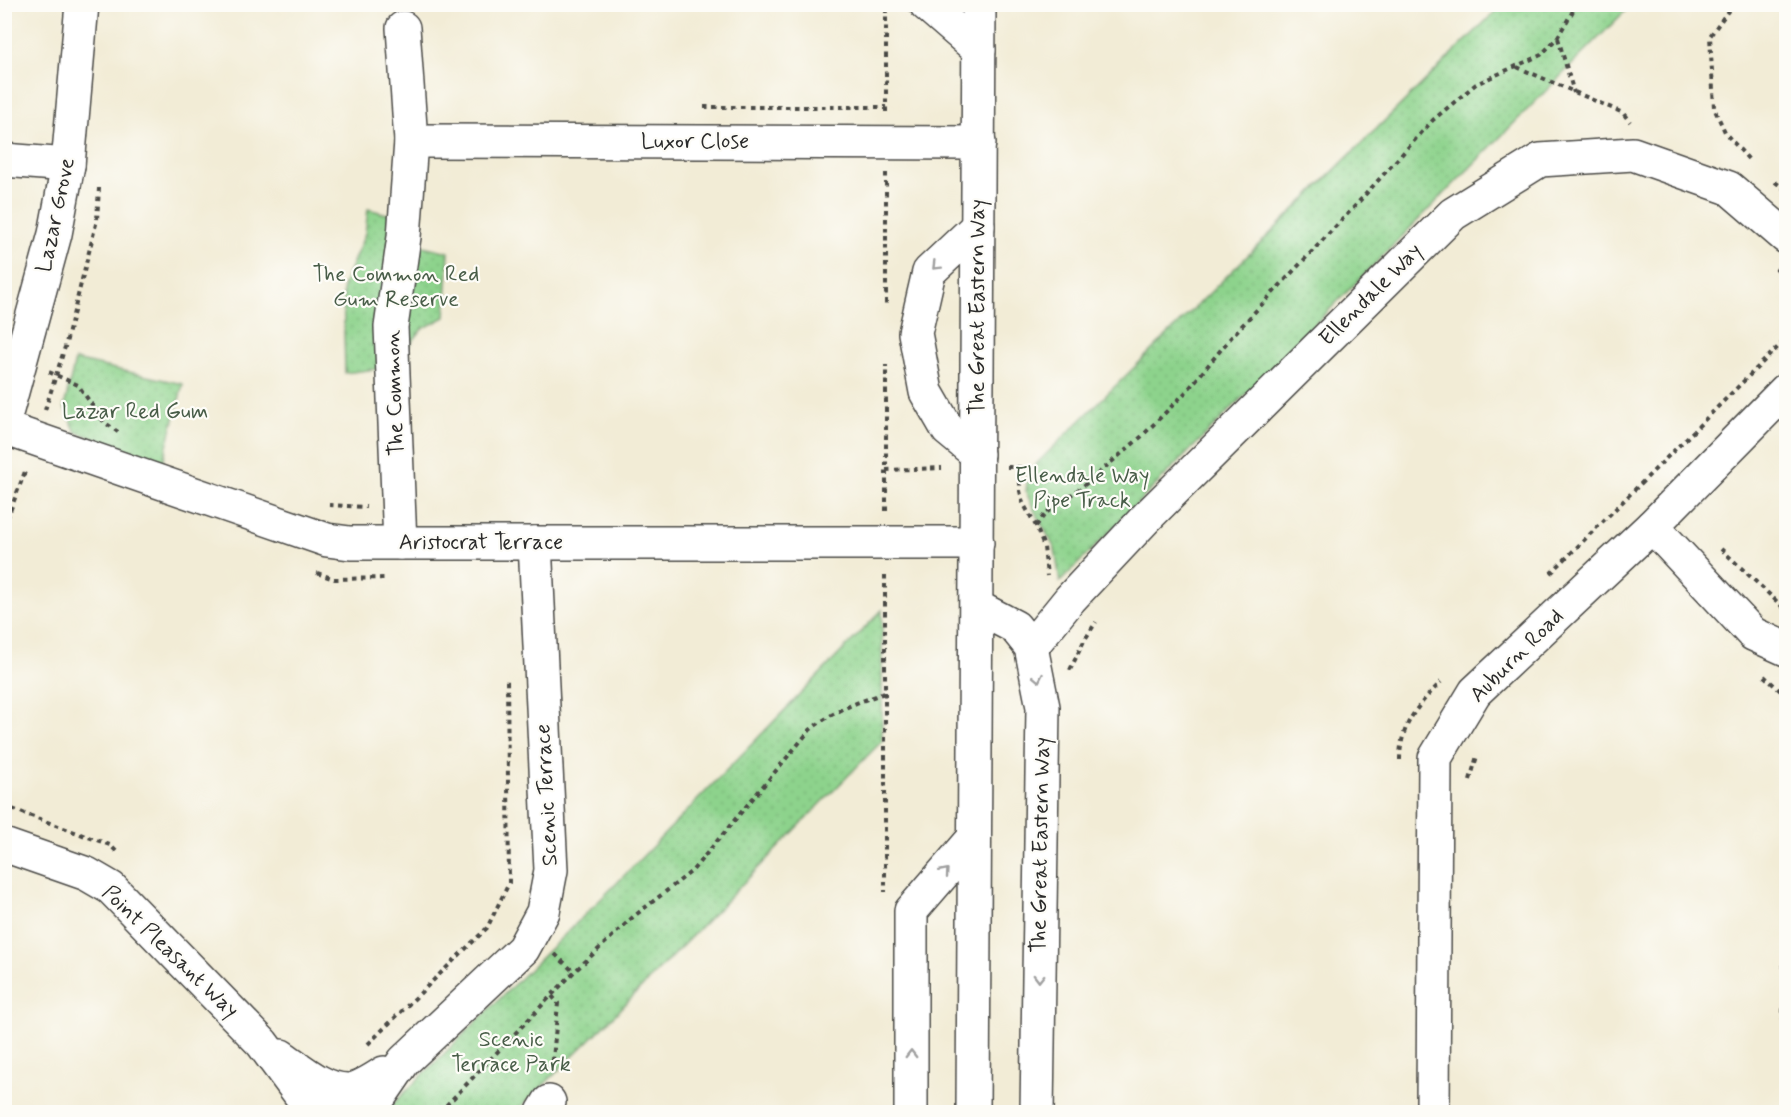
<svg xmlns="http://www.w3.org/2000/svg" width="1791" height="1117" font-family="Mynerve,sans-serif">
  <style>
    .park { fill: url(#park-dots); stroke: #5c7f5c; stroke-width: 1.5 }
    .lines { fill: none; stroke-linecap: round; stroke-linejoin: round }
    .minor-casing { stroke: #494845; stroke-width: 36 }
    .path { stroke: #494845; stroke-width: 4; stroke-dasharray: 4.5 4.5; stroke-linecap: butt }
    .minor { stroke: #fff; stroke-width: 33 }
    .oneway { stroke: #a0a0a0 }
    .labels { text-anchor: middle; dominant-baseline: central; stroke-width: 4.5; stroke-linejoin: round; paint-order: stroke }
    .street-label { font-size: 22px; fill: #2b2b2b; stroke: #fdfcf7 }
    .park-label { font-size: 22px; fill: #485d48; stroke: #fdfcf7 }
  </style>
  <defs>
    <pattern id="park-dots" width="8" height="8" patternUnits="userSpaceOnUse" patternTransform="scale(1.5)"><rect width="8" height="8" fill="#8dd38c"/><path d="M2 2h.1M6 6h.1" fill="none" stroke="#7ab579" stroke-width="1.8" stroke-linecap="round"/></pattern>
  </defs>
  <rect width="100%" height="100%" fill="#fdfcf7"/>
  <filter id="ink" filterUnits="userSpaceOnUse"><feTurbulence type="fractalNoise" baseFrequency=".0167" numOctaves="2"/><feDisplacementMap in="SourceGraphic" scale="12" xChannelSelector="R" yChannelSelector="G"/><feConvolveMatrix kernelMatrix="1 2 1 2 8 2 1 2 1" color-interpolation-filters="sRGB"/></filter>
  <filter id="wash" filterUnits="userSpaceOnUse"><feTurbulence type="fractalNoise" baseFrequency=".008" numOctaves="4" result="noise"/><feDisplacementMap in="SourceGraphic" scale="24" xChannelSelector="R" yChannelSelector="G"/><feGaussianBlur stdDeviation="1.35" result="paint"/><feColorMatrix in="noise" values="0 0 0 0 0 0 0 0 0 0 0 0 0 0 0 0 0 1.4 0 .05"/><feComposite in="paint" operator="in"/></filter>
  <g filter="url(#wash)">
    <rect width="100%" height="100%" fill="#f2ecd6"/>
    <g class="park">
      <path d="M1502 5H1631L1060 582 1055 549 1034 510 1026 492 1028 472Z"/>
      <path d="M368 209 406 219 423 246 449 252 445 317 422 329 393 367 345 373 343 286 365 234Z"/>
      <path d="M75 360 183 384 163 462 76 432 64 407Z"/>
      <path d="M882 610V741L606 1024 516 1112H385L615 885Z"/>
    </g>
  </g>
  <g filter="url(#ink)">
    <g class="lines">
      <defs>
        <g id="minor">
          <path d="M926 4 979 50"/>
          <path d="M411 141 979 143"/>
          <path d="M4 160 68 165"/>
          <path d="M4 421 55 234 68 165 82 4"/>
          <path d="M4 428 327 540 350 543H977"/>
          <path d="M977 454 948 430 926 392 915 333 929 272 978 226"/>
          <path d="M1652 526 1753 634 1786 649"/>
          <path d="M400 543 391 327 404 237 411 141 403 28"/>
          <path d="M977 607 1015 627 1031 647 1043 707 1037 1112"/>
          <path d="M1031 647 1070 599 1147 517 1453 214 1540 160 1633 154 1729 188 1786 237"/>
          <path d="M4 845 87 874 111 888 262 1043 305 1101 331 1111 351 1112 378 1099 404 1061 523 949 543 912 551 870 535 543"/>
          <path d="M281 1056C300 1069 324 1091 349 1090 360 1089 374 1079 384 1073"/>
          <path d="M543 1112 549 1102"/>
          <path d="M911 1112V911L974 838"/>
          <path d="M973 1112 979 4"/>
          <path d="M1433 1112 1435 758 1475 692 1652 526 1786 390"/>
        </g>
      </defs>
      <use href="#minor" class="minor-casing"/>
      <g class="path">
        <path d="M1736 4 1728 11 1710 36 1714 108 1726 134 1751 162"/>
        <path d="M1558 38 1574 93"/>
        <path d="M1517 67 1623 113 1630 122"/>
        <path d="M704 107H886"/>
        <path d="M886 112V4"/>
        <path d="M886 173V307"/>
        <path d="M1775 182 1786 190"/>
        <path d="M1776 268 1786 277"/>
        <path d="M49 372 78 385 104 422 118 432"/>
        <path d="M45 410 65 347 97 220 99 188"/>
        <path d="M1007 467H1020V491L1023 503 1036 526 1044 547 1047 576"/>
        <path d="M886 470 942 468"/>
        <path d="M329 505 366 507"/>
        <path d="M886 511V365"/>
        <path d="M1036 526 1046 513 1082 487 1141 437 1187 391 1233 335 1354 207 1433 120 1476 84 1541 55 1557 38 1577 4"/>
        <path d="M4 527 26 469"/>
        <path d="M1721 549 1786 610"/>
        <path d="M317 573 334 579 386 578"/>
        <path d="M1551 573 1786 339"/>
        <path d="M885 575V892"/>
        <path d="M1070 670 1084 641 1096 622"/>
        <path d="M1764 676 1786 696 1782 1112"/>
        <path d="M1400 760C1400 725 1417 706 1441 682"/>
        <path d="M1470 780 1477 756"/>
        <path d="M4 806 110 845 119 854"/>
        <path d="M555 954 574 972"/>
        <path d="M552 996 558 1003 552 1071"/>
        <path d="M368 1044 487 928 509 883 507 678"/>
        <path d="M440 1112 574 972 633 917 692 871 810 730C833 711 857 702 885 693"/>
      </g>
      <use href="#minor" class="minor"/>
    </g>
    <defs><path id="oneway-chevron" d="M-2-3.5L2.5 0L-2 3.5" fill="none" stroke-width="1.6" stroke-linecap="round" stroke-linejoin="round" transform="scale(1.5)"/></defs>
    <g class="oneway">
      <use href="#oneway-chevron" transform="translate(936 266) rotate(135)"/>
      <use href="#oneway-chevron" transform="translate(1038 678) rotate(79)"/>
      <use href="#oneway-chevron" transform="translate(945 872) rotate(-49)"/>
      <use href="#oneway-chevron" transform="translate(1039 978) rotate(91)"/>
      <use href="#oneway-chevron" transform="translate(911 1054) rotate(-90)"/>
    </g>
  </g>
  <g class="labels">
    <g class="street-label">
      <text x="695" y="142">Luxor Close</text>
      <text transform="translate(56 215) rotate(-78)">Lazar Grove</text>
      <text transform="translate(1371 295) rotate(-45)">Ellendale Way</text>
      <text transform="translate(978 307) rotate(-90)">The Great Eastern Way</text>
      <text transform="translate(395 393) rotate(-92)">The Common</text>
      <text x="481" y="543">Aristocrat Terrace</text>
      <text transform="translate(1517 656) rotate(-45)">Auburn Road</text>
      <text transform="translate(547 795) rotate(-93)">Scenic Terrace</text>
      <text transform="translate(1041 845) rotate(-89)">The Great Eastern Way</text>
      <text transform="translate(170 952) rotate(44)">Point Pleasant Way</text>
    </g>
    <g class="park-label">
      <text x="396" y="275">The Common Red<tspan x="396" dy="25">Gum Reserve</tspan></text>
      <text x="135" y="412">Lazar Red Gum</text>
      <text x="1082" y="476">Ellendale Way<tspan x="1082" dy="25">Pipe Track</tspan></text>
      <text x="511" y="1040">Scenic<tspan x="511" dy="25">Terrace Park</tspan></text>
    </g>
  </g>
  <rect width="1791" height="1117" fill="none" stroke="#fdfcf7" stroke-width="24"/>
</svg>
